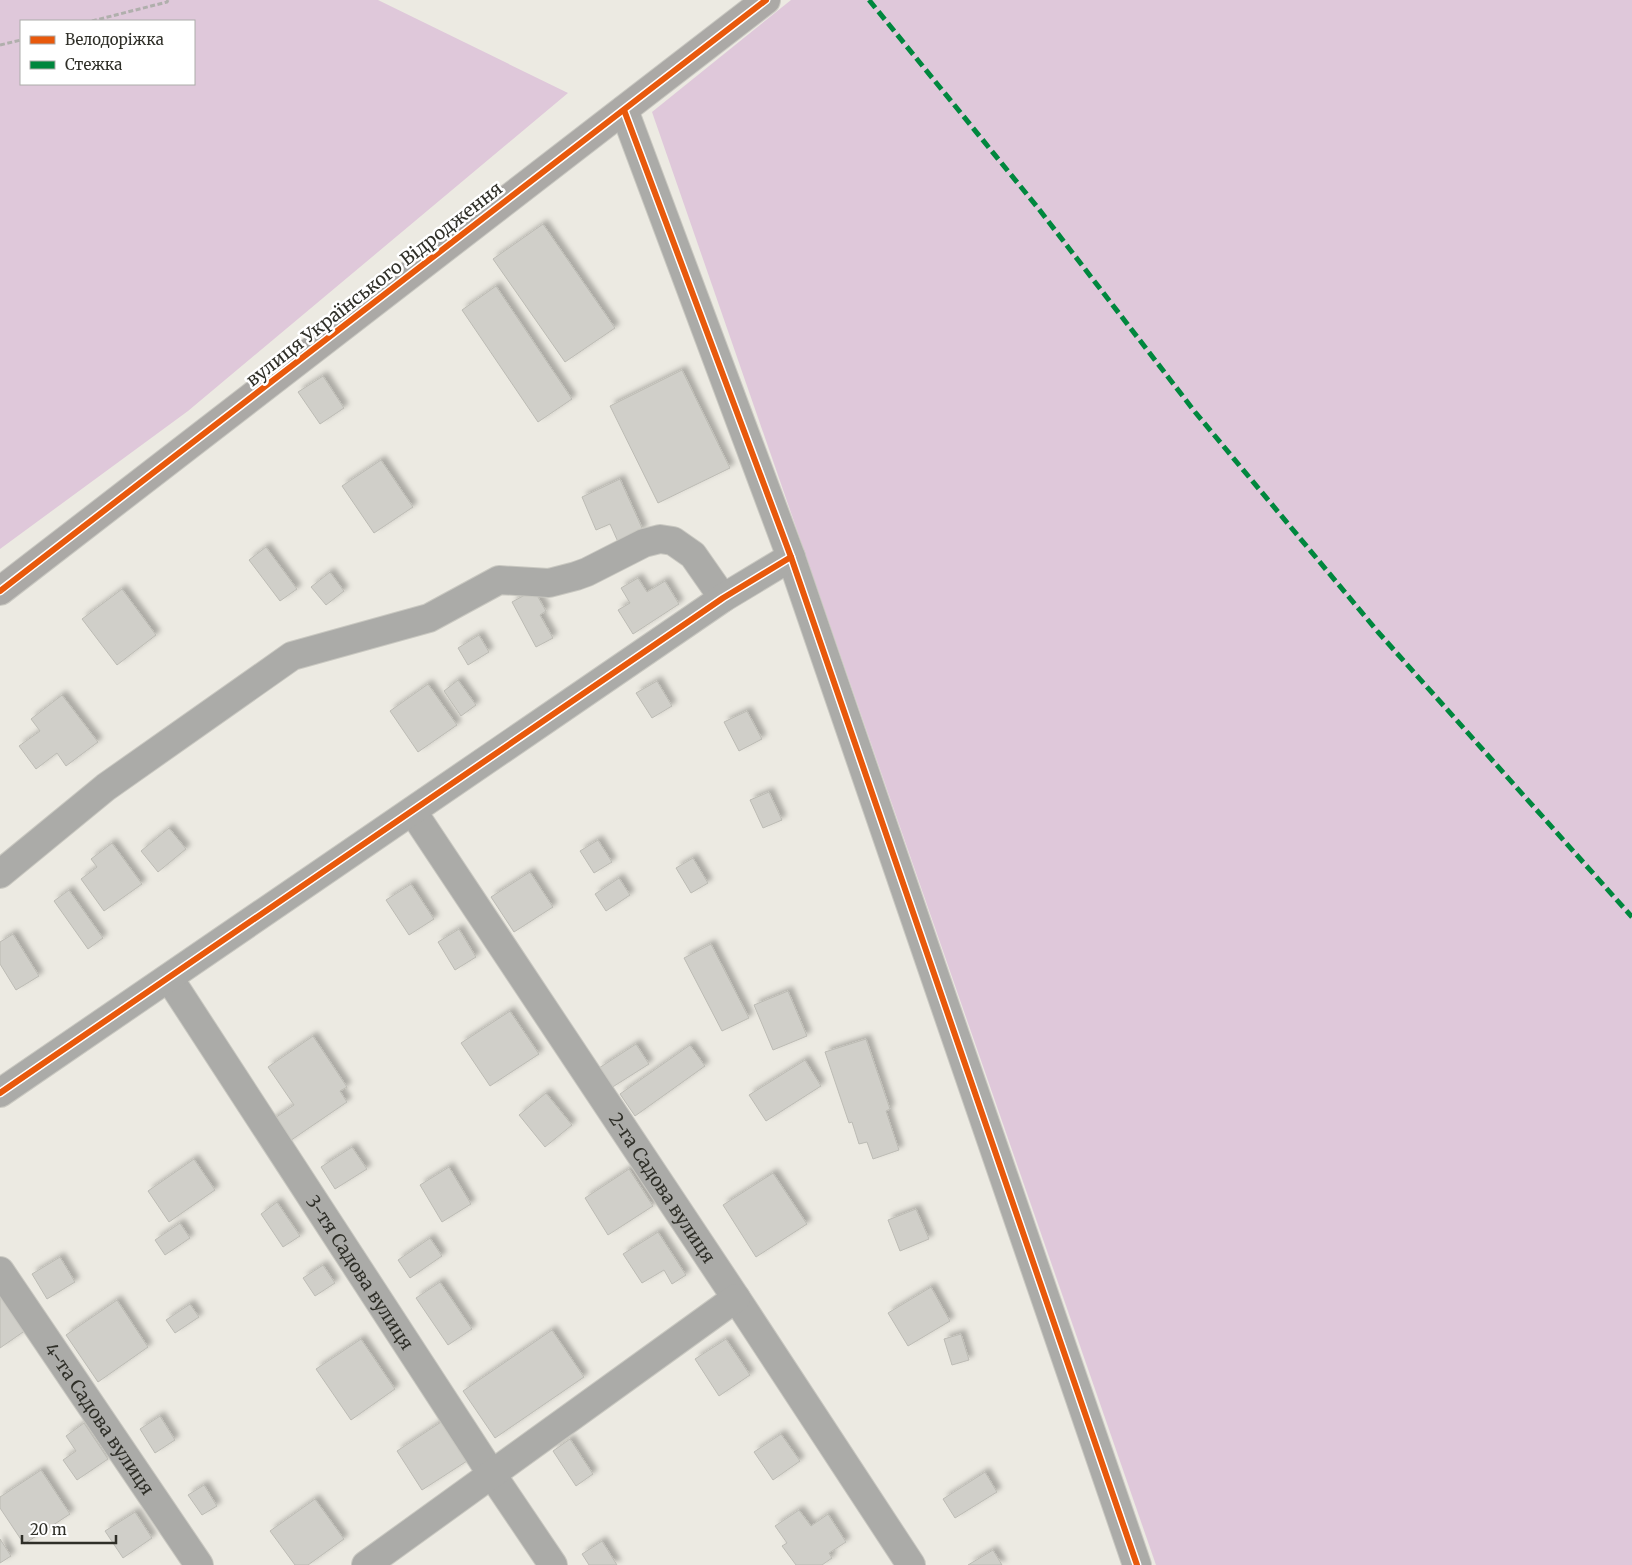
<svg xmlns="http://www.w3.org/2000/svg" width="1632" height="1565" font-family="Merriweather,serif">
  <style>
    .forest { fill: #dfc8da; fill-rule: evenodd }
    .building { fill: #d0cfc9; stroke: #bcbbb4; filter: url(#shadow) }
    .lines { fill: none; stroke-linecap: round; stroke-linejoin: round }
    .street-casing { stroke: #c9c8c1; stroke-width: 30 }
    .secondary-casing { stroke: #c9c8c1; stroke-width: 30 }
    .path { stroke: #b0afac; stroke-width: 3; stroke-dasharray: 5 2.5; stroke-linecap: butt }
    .street { stroke: #ababa8; stroke-width: 28 }
    .secondary { stroke: #aba9a6; stroke-width: 28 }
    .quiet { stroke: #00873e; stroke-width: 5; stroke-dasharray: 10 5; stroke-linecap: butt }
    .cycleway-casing { stroke: #fff; stroke-width: 9 }
    .cycleway { stroke: #e8590c; stroke-width: 6 }
    .labels { text-anchor: middle; dominant-baseline: central; stroke-width: 5; stroke-linejoin: round; paint-order: stroke }
    .street-label { font-size: 18px; fill: #2f2f28; stroke: #fff }
  </style>
  <defs>
    <filter id="shadow"><feDropShadow dx="4.5" dy="-4.5" stdDeviation="2.5" flood-color="#0004"/></filter>
  </defs>
  <rect width="100%" height="100%" fill="#eceae2"/>
  <g class="forest">
    <path d="M0 0H378L568 93 188 411 0 549ZM194 21V84H21V21Z"/>
    <path d="M791 0H1632V1565H1156L652 112Z"/>
  </g>
  <g class="building">
    <path d="M543 224 615 328 565 362 493 259Z"/>
    <path d="M496 286 572 399 538 422 462 310Z"/>
    <path d="M682 370 730 468 658 503 610 406Z"/>
    <path d="M323 376 344 408 320 424 298 392Z"/>
    <path d="M381 460 413 507 374 533 342 486Z"/>
    <path d="M620 479 643 530 618 542 610 524 596 530 582 497Z"/>
    <path d="M266 547 297 589 280 601 249 560Z"/>
    <path d="M330 572 344 591 326 605 311 587Z"/>
    <path d="M638 578 647 592 665 581 679 604 633 634 618 610 630 603 621 588Z"/>
    <path d="M122 589 156 635 117 665 82 619Z"/>
    <path d="M534 590 546 611 540 615 553 638 536 647 512 602Z"/>
    <path d="M479 635 489 652 468 665 458 648Z"/>
    <path d="M458 680 476 705 461 716 444 691Z"/>
    <path d="M657 681 672 706 652 718 636 693Z"/>
    <path d="M428 684 457 725 418 752 390 711Z"/>
    <path d="M62 695 98 742 66 766 57 753 36 769 19 746 40 731 31 719Z"/>
    <path d="M747 711 762 739 739 751 724 722Z"/>
    <path d="M769 792 782 820 763 828 750 800Z"/>
    <path d="M169 828 186 849 158 872 141 851Z"/>
    <path d="M598 840 612 862 594 873 580 851Z"/>
    <path d="M112 843 142 884 104 911 81 879 97 867 91 859Z"/>
    <path d="M693 858 708 883 691 893 676 868Z"/>
    <path d="M530 872 553 907 514 932 491 897Z"/>
    <path d="M619 878 630 895 606 911 595 894Z"/>
    <path d="M411 884 434 919 409 935 386 900Z"/>
    <path d="M69 890 103 938 88 949 54 901Z"/>
    <path d="M459 929 476 957 455 970 438 942Z"/>
    <path d="M13 934 39 976 16 990 0 964V942Z"/>
    <path d="M711 944 749 1018 722 1031 684 958Z"/>
    <path d="M788 991 807 1036 773 1050 754 1005Z"/>
    <path d="M510 1011 539 1054 490 1086 461 1043Z"/>
    <path d="M313 1036 347 1087 340 1091 347 1102 284 1145 269 1122 294 1105 268 1067Z"/>
    <path d="M866 1039 890 1109 886 1111 899 1150 873 1159 867 1142 859 1144 852 1122 849 1123 825 1052Z"/>
    <path d="M636 1044 649 1064 611 1088 599 1068Z"/>
    <path d="M690 1045 705 1066 635 1116 620 1094Z"/>
    <path d="M805 1060 821 1086 766 1121 749 1095Z"/>
    <path d="M546 1093 572 1125 545 1147 519 1115Z"/>
    <path d="M352 1147 367 1169 335 1189 321 1167Z"/>
    <path d="M194 1159 215 1190 169 1222 148 1191Z"/>
    <path d="M449 1167 471 1204 442 1222 420 1185Z"/>
    <path d="M629 1169 653 1206 608 1235 585 1198Z"/>
    <path d="M773 1173 807 1224 756 1257 723 1205Z"/>
    <path d="M277 1202 300 1236 283 1247 261 1214Z"/>
    <path d="M916 1209 929 1239 900 1251 888 1220Z"/>
    <path d="M180 1223 190 1238 165 1255 155 1240Z"/>
    <path d="M658 1232 686 1275 672 1284 664 1270 642 1283 623 1254Z"/>
    <path d="M430 1238 442 1256 410 1278 398 1260Z"/>
    <path d="M60 1257 75 1282 47 1299 32 1274Z"/>
    <path d="M323 1265 335 1283 315 1296 303 1278Z"/>
    <path d="M440 1282 472 1329 448 1345 416 1298Z"/>
    <path d="M931 1287 950 1321 908 1346 888 1313Z"/>
    <path d="M0 1292 26 1330 0 1348Z"/>
    <path d="M117 1300 148 1347 98 1382 66 1335Z"/>
    <path d="M190 1304 199 1317 175 1333 166 1320Z"/>
    <path d="M552 1330 584 1377 495 1438 463 1391Z"/>
    <path d="M961 1334 969 1360 952 1365 944 1339Z"/>
    <path d="M361 1339 395 1389 351 1420 316 1369Z"/>
    <path d="M726 1339 750 1375 719 1396 695 1359Z"/>
    <path d="M160 1416 175 1440 155 1453 140 1429Z"/>
    <path d="M441 1422 467 1461 422 1490 397 1451Z"/>
    <path d="M84 1423 108 1459 77 1480 63 1460 76 1451 66 1436Z"/>
    <path d="M781 1434 800 1461 773 1480 754 1452Z"/>
    <path d="M570 1439 593 1474 576 1486 553 1451Z"/>
    <path d="M41 1470 70 1514 24 1544 0 1508V1497Z"/>
    <path d="M985 1472 997 1492 955 1518 943 1499Z"/>
    <path d="M204 1485 217 1506 202 1515 188 1495Z"/>
    <path d="M315 1499 344 1539 308 1565H295L270 1531Z"/>
    <path d="M799 1510 811 1526 828 1514 846 1542 829 1553 832 1558 822 1565H796L782 1546 787 1543 775 1526Z"/>
    <path d="M135 1512 152 1538 123 1558 105 1531Z"/>
    <path d="M0 1539 11 1556 0 1563Z"/>
    <path d="M602 1541 617 1565H589L582 1554Z"/>
    <path d="M993 1550 1002 1565H968Z"/>
  </g>
  <g class="lines">
    <defs>
      <g id="street">
        <path d="M624 110 791 557 1137 1565"/>
        <path id="s1" d="M413 812 736 1298 911 1565"/>
        <path d="M0 874 106 787 292 656 429 618 499 580 549 583 576 576 587 572 644 543 660 539 673 541 693 555 723 598"/>
        <path id="s2" d="M169 978 491 1473 553 1565"/>
        <path d="M0 1093 723 598 791 557"/>
        <path id="s3" d="M0 1271 199 1565"/>
        <path d="M366 1565 736 1298"/>
      </g>
      <path id="secondary" d="M0 591 766 0"/>
    </defs>
    <use href="#street" class="street-casing"/>
    <use href="#secondary" class="secondary-casing"/>
    <g class="path">
      <path d="M92 21 167 2 168 0"/>
      <path d="M0 45 21 40"/>
    </g>
    <use href="#street" class="street"/>
    <use href="#secondary" class="secondary"/>
    <path class="quiet" d="M869 0 1038 208 1195 412 1378 632 1632 917"/>
    <defs>
      <g id="cycleway">
        <path d="M624 110 791 557 1137 1565"/>
        <path d="M0 591 766 0"/>
        <path d="M0 1093 723 598 791 557"/>
      </g>
    </defs>
    <use href="#cycleway" class="cycleway-casing"/>
    <use href="#cycleway" class="cycleway"/>
  </g>
  <g class="labels">
    <g class="street-label">
      <text transform="translate(374 284) rotate(-38)">вулиця Українського Відродження</text>
      <text stroke="none"><textPath href="#s1" startOffset="451">2-га Садова вулиця</textPath></text>
      <text stroke="none"><textPath href="#s2" startOffset="351">3-тя Садова вулиця</textPath></text>
      <text stroke="none"><textPath href="#s3" startOffset="178">4-та Садова вулиця</textPath></text>
    </g>
  </g>
  <rect x="20" y="20" width="175" height="65" fill="#ffffff" stroke="#acaca9"/>
  <rect x="30" y="36" width="25" height="8" fill="#e8590c" stroke="#acaca9"/>
  <text x="65" y="45" font-size="15" fill="#2f2f28">Велодоріжка</text>
  <rect x="30" y="61" width="25" height="8" fill="#00873e" stroke="#acaca9"/>
  <text x="65" y="70" font-size="15" fill="#2f2f28">Стежка</text>
  <path d="M22 1535v8h94v-8" fill="none" stroke="#2f2f28" stroke-width="2.5"/>
  <text x="30" y="1535" font-size="15" fill="#2f2f28" stroke="#ffffff" stroke-width="4" paint-order="stroke">20 m</text>
</svg>
